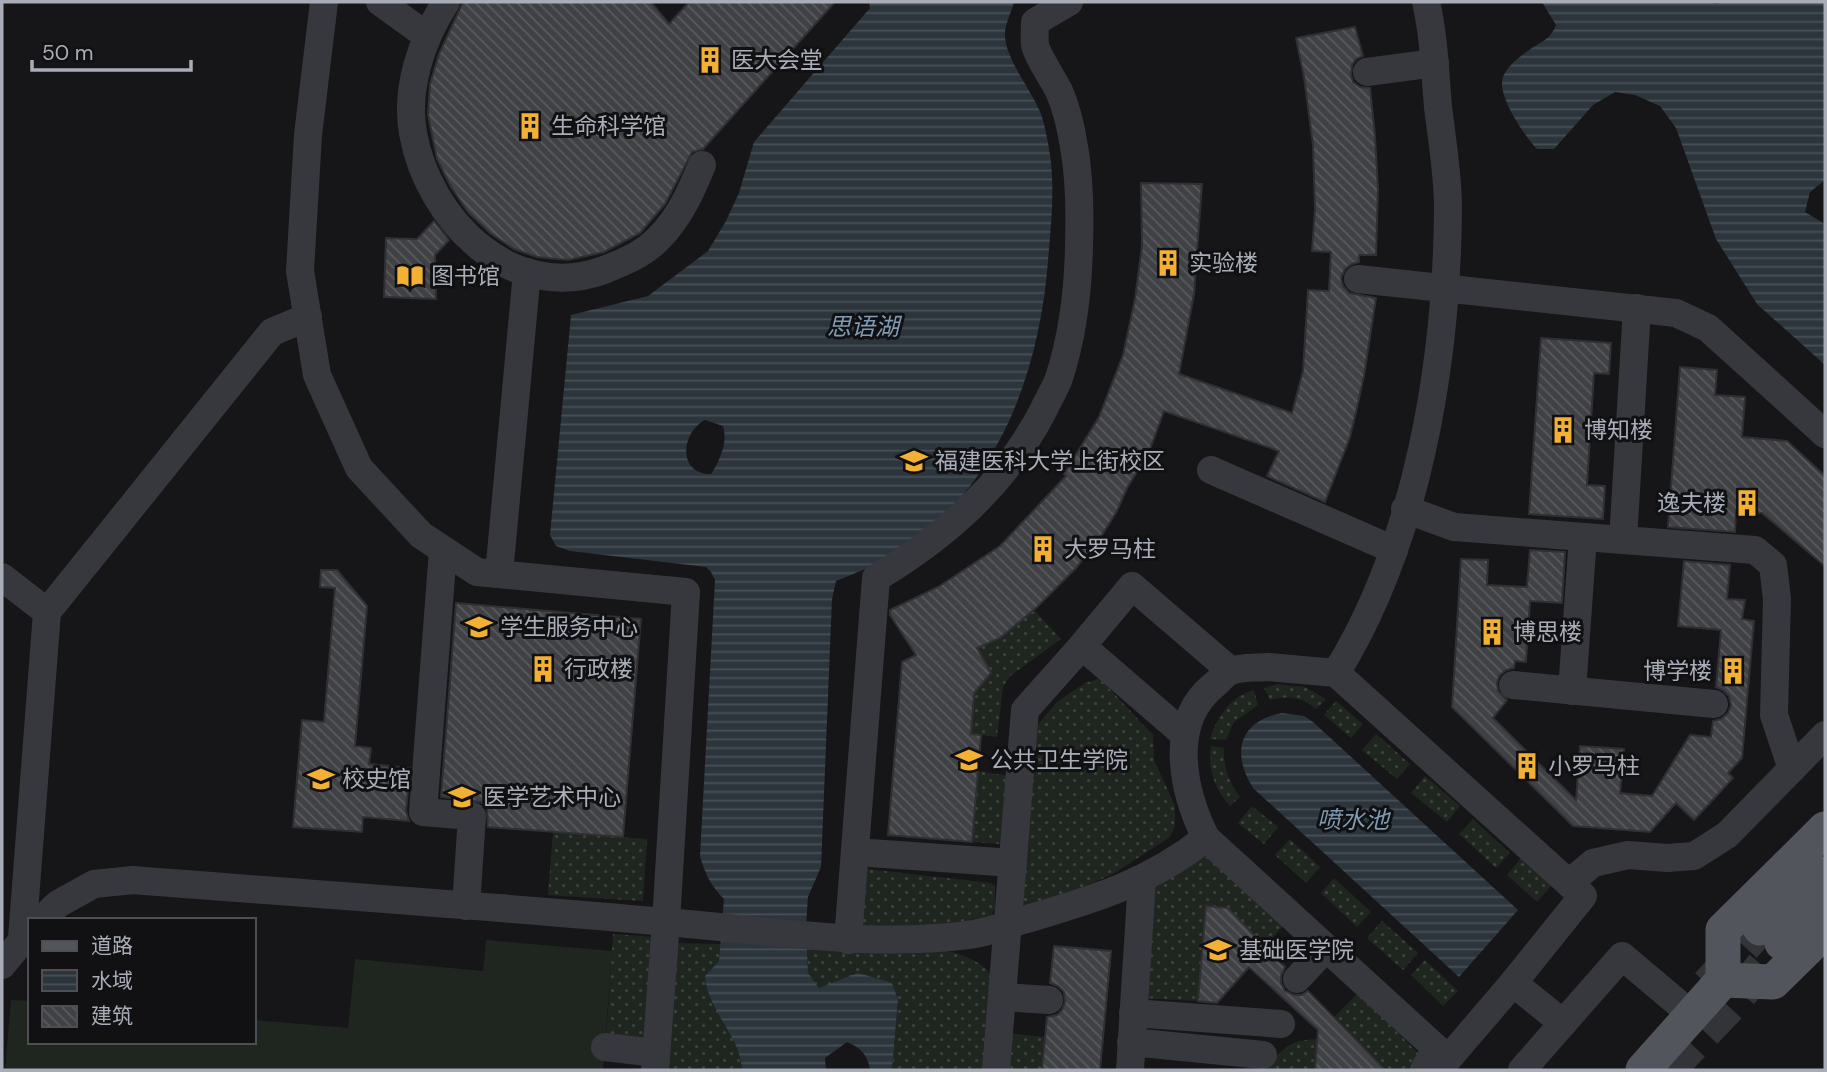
<svg xmlns="http://www.w3.org/2000/svg" width="1827" height="1072" font-family="'DM Sans','Noto Sans SC',sans-serif">
  <style>
    .grass { fill: url(#grass-dots) }
    .pitch { fill: #1e261f }
    .water { fill: url(#water-rules); fill-rule: evenodd }
    .building { fill: url(#building-back-hatch); stroke: #303034; stroke-width: 2 }
    .lines { fill: none; stroke-linecap: round; stroke-linejoin: round }
    .major-tunnel { stroke: #333438; stroke-width: 35; stroke-dasharray: 35 18; stroke-linecap: butt }
    .minor { stroke: #37383d; stroke-width: 28 }
    .major { stroke: #53555c; stroke-width: 35 }
    .labels { text-anchor: middle; dominant-baseline: central; stroke-width: 6; stroke-linejoin: round; paint-order: stroke }
    .poi-label { font-size: 23px; fill: #a8adb8; stroke: #111113; text-anchor: start }
    .water-label { font-size: 24px; font-style: italic; fill: #7f9bb3; stroke: #111113 }
  </style>
  <defs>
    <pattern id="grass-dots" width="8" height="8" patternUnits="userSpaceOnUse" patternTransform="scale(1.75)"><rect width="8" height="8" fill="#1e261f"/><path d="M2 2h.1M6 6h.1" fill="none" stroke="#3c433d" stroke-width="1.8" stroke-linecap="round"/></pattern>
    <pattern id="water-rules" width="6" height="5" patternUnits="userSpaceOnUse" patternTransform="scale(1.75)"><rect width="6" height="5" fill="#2c353c"/><path d="M0 2.5h6" fill="none" stroke="#485056"/></pattern>
    <pattern id="building-back-hatch" width="6" height="6" patternUnits="userSpaceOnUse" patternTransform="scale(1.75)"><rect width="6" height="6" fill="#404145"/><path d="M-1 5l2 2M0 0l6 6M5-1l2 2" fill="none" stroke="#595a5e"/></pattern>
  </defs>
  <rect width="100%" height="100%" fill="#161618"/>
  <g class="grass">
    <path d="M1034 610 1061 639 1010 676 1003 687 997 737 971 734 974 693 991 673 977 648 1000 638Z"/>
    <path d="M1098 679 1103 682 1153 735 1154 760 1175 806V826L1170 837 1113 874 1072 892 1026 906 1020 903 1035 728 1058 701 1085 683Z"/>
    <path d="M1277 684 1305 687 1326 699 1316 709C1304 697 1286 695 1270 700L1264 688Z"/>
    <path d="M1254 690 1258 705 1234 722 1226 740 1210 739C1217 717 1231 696 1254 690Z"/>
    <path d="M1336 701 1363 724 1351 738 1324 715Z"/>
    <path d="M1376 734 1410 764 1397 779 1362 750Z"/>
    <path d="M1211 746 1224 748C1223 766 1229 782 1240 797L1230 806C1215 790 1207 768 1211 746Z"/>
    <path d="M978 771 1008 776 1003 841 999 844 972 842Z"/>
    <path d="M1425 776 1460 806 1447 822 1411 793Z"/>
    <path d="M1252 806 1278 827 1264 844 1238 823Z"/>
    <path d="M1473 819 1510 853 1496 868 1459 834Z"/>
    <path d="M553 832 647 839 643 901 548 895Z"/>
    <path d="M1290 839 1320 867 1306 883 1275 855Z"/>
    <path d="M1205 845 1288 920 1266 946 1228 908 1206 906 1198 1001 1139 998 1147 884Z"/>
    <path d="M1521 858 1552 885 1537 902 1507 875Z"/>
    <path d="M858 868 991 883 995 886V909L984 926 854 936Z"/>
    <path d="M1334 878 1371 912 1357 927 1321 893Z"/>
    <path d="M1382 921 1418 953 1403 970 1367 938Z"/>
    <path d="M613 934 655 937 648 1040 606 1037Z"/>
    <path d="M673 943 722 944 719 961 705 976C707 985 708 995 713 1003 724 1025 740 1045 742 1070H664Z"/>
    <path d="M807 945C855 946 960 935 991 974L984 1070H892L898 1000 819 988 808 973Z"/>
    <path d="M1425 960 1458 991 1443 1006 1411 975Z"/>
    <path d="M1358 993 1418 1053 1414 1070H1380L1382 1067 1333 1018Z"/>
    <path d="M1006 1033 1045 1037 1042 1070H1002Z"/>
    <path d="M1317 1039 1315 1070H1267C1282 1048 1289 1040 1317 1039Z"/>
  </g>
  <path class="pitch" d="M486 940 612 951 603 1070H5L11 1000 30 1001V1042H254V1020L348 1028 355 959 483 971Z"/>
  <g class="water">
    <path d="M869 2H1014C1012 10 1005 25 1005 32 1003 57 1032 90 1041 114 1045 126 1048 142 1050 155 1055 190 1051 226 1048 261 1039 375 997 492 894 554 876 565 856 573 836 581L832 599 821 867 808 897 806 925 808 973 819 988 858 973 892 983 898 1000 892 1070H870C868 1055 861 1048 847 1042L825 1058 826 1070H742C740 1035 707 1010 705 976L719 961 724 899C711 886 705 874 700 856L715 580 711 572 706 567 570 551 556 546 550 535 571 315 648 296 708 251 726 221 739 193 754 142 870 8ZM705 420 723 426C728 442 720 461 711 474 677 474 681 432 705 420Z"/>
    <path d="M1542 2H1708L1716 4 1725 2H1825V180L1810 192 1805 212 1825 224V365L1757 304 1716 239 1676 128 1660 106 1635 95 1615 92 1593 105 1554 149H1537C1524 135 1501 101 1502 82 1503 69 1519 57 1529 50 1542 41 1550 40 1556 25Z"/>
    <path d="M1282 713 1304 716 1313 722 1518 910 1459 977 1253 788C1231 753 1239 721 1282 713Z"/>
  </g>
  <g class="building">
    <path d="M463 2H651L669 24 689 2H835L703 149 692 152 665 204 640 233 604 252 568 260 537 257 514 249 490 233 468 212 451 187 437 159 428 115 430 84 439 54Z"/>
    <path d="M1355 27 1363 56 1356 59 1352 65 1351 75 1353 82 1360 87 1370 88 1375 136 1378 189 1376 255H1359V262L1352 264 1345 269 1341 278 1343 286 1349 293 1376 298 1364 376 1356 412 1350 437 1325 502 1267 476 1279 451 1164 411 1149 452 1127 488 1117 511 1102 535 1076 568 1037 607 1000 638 977 648 991 673 974 693 971 734 981 735 972 842 888 835 902 662 916 655 890 615V610L938 587 1000 546 1066 476 1064 474 1099 417 1123 355 1135 299 1142 246 1141 183 1202 184 1194 294 1179 374 1292 413 1303 371 1308 290 1329 291 1331 252 1312 251 1315 209 1313 145 1304 77 1296 38Z"/>
    <path d="M434 221 449 240 435 255 436 299 384 297 386 238 417 239Z"/>
    <path d="M1541 338 1611 343 1609 374 1594 373 1587 485 1605 486 1603 519 1529 514Z"/>
    <path d="M1680 367 1717 370 1715 395 1745 397 1742 437 1787 441 1825 476V566L1762 513 1736 511 1735 532 1668 527Z"/>
    <path d="M1530 550 1565 552 1562 603 1530 601 1526 662 1515 661 1514 668 1506 670 1499 676 1497 683 1498 691 1507 700 1493 718 1576 800 1580 746 1624 749 1620 793 1652 796 1690 735 1711 737 1713 721 1721 719 1728 713 1731 705 1729 696 1723 690 1716 687 1721 630 1678 626 1684 561 1730 565 1727 599 1745 600 1742 619 1754 621 1742 758 1728 773 1733 778 1694 820 1676 803 1650 832 1573 826 1452 707 1461 559 1488 560 1487 585 1527 587Z"/>
    <path d="M321 570H337L367 606 355 746 371 748 369 764 410 768 406 811 409 821 363 817 362 832 293 827 302 720 324 722 335 588 320 587Z"/>
    <path d="M456 603 641 619 623 837 488 827 487 809 481 802 441 797Z"/>
    <path d="M1206 906 1228 908 1285 967 1281 976V983L1285 991 1294 995H1301L1308 991 1385 1070H1315L1318 1030 1249 967 1217 1003 1198 1001Z"/>
    <path d="M1054 946 1111 951 1100 1070H1042L1047 1017 1057 1015 1062 1010 1065 1002 1064 992 1058 986 1050 983Z"/>
  </g>
  <g class="lines">
    <g class="major-tunnel">
      <path d="M1708 985 1760 928"/>
      <path d="M1668 1070 1732 1003 1778 948"/>
    </g>
    <g class="minor">
      <path d="M324 2 308 135 300 271 317 375 359 468 421 535 477 572 686 592 666 922 655 1070"/>
      <path d="M380 2 427 36"/>
      <path d="M446 2C422 39 405 88 413 133 428 219 511 304 604 270 624 262 644 254 659 238 680 217 691 191 702 165"/>
      <path d="M1367 72 1435 63"/>
      <path d="M1358 279 1676 313 1708 328 1825 434"/>
      <path d="M1211 470 1394 550"/>
      <path d="M1405 509 1454 527 1623 540 1637 308"/>
      <path d="M1623 540 1755 550 1773 565 1777 599 1774 715 1792 769"/>
      <path d="M443 550 423 812 472 816 466 906"/>
      <path d="M499 574 527 272"/>
      <path d="M2 577 47 612"/>
      <path d="M1082 646 1132 586 1231 671"/>
      <path d="M1268 667 1336 673 1583 896 1513 983 1448 1059 1206 838C1183 792 1167 723 1214 685 1219 681 1225 673 1231 671 1240 667 1257 668 1268 667Z"/>
      <path d="M1336 673C1418 541 1447 361 1448 208 1448 175 1442 140 1438 107 1435 71 1434 37 1426 2"/>
      <path d="M1513 685 1714 704"/>
      <path d="M1572 691 1583 537"/>
      <path d="M855 852 1013 863"/>
      <path d="M1569 883 1593 863 1628 855 1667 858 1694 856 1727 835 1825 735"/>
      <path d="M41 920 58 904 94 884 133 880C311 894 489 906 666 922 767 930 868 948 968 935 988 933 1008 924 1027 919 1095 899 1149 883 1206 838"/>
      <path d="M22 938 47 612 272 332 308 317"/>
      <path d="M848 940 876 578C946 536 1005 484 1043 411 1048 400 1055 389 1059 378 1073 335 1078 292 1079 247 1080 214 1080 180 1074 147 1071 127 1067 109 1059 91 1053 79 1036 54 1035 44 1034 37 1035 29 1035 22L1069 2"/>
      <path d="M2 965 30 931"/>
      <path d="M1297 979 1326 948"/>
      <path d="M1513 983 1563 1023"/>
      <path d="M1002 997 1049 1000"/>
      <path d="M1133 1013 1281 1024"/>
      <path d="M1131 1042 1263 1055"/>
      <path d="M605 1047 656 1053"/>
      <path d="M996 1070 1025 710 1082 646 1185 735"/>
      <path d="M1130 1070 1142 880"/>
      <path d="M1424 1070 1436 1048"/>
      <path d="M1522 1070 1622 956 1692 1015"/>
    </g>
    <g class="major">
      <path d="M1760 928 1815 872"/>
      <path d="M1782 943 1825 897"/>
      <path d="M1723 980 1773 982 1825 931"/>
      <path d="M1643 1070 1723 980V930L1825 829"/>
    </g>
  </g>
  <defs>
    <symbol id="building-bare" viewBox="-9 -9 18 18"><path d="M-4-6H4V6H1V3H-1V6H-4ZM-2.5-4.3h1.7v1.8h-1.7ZM.8-4.3h1.7v1.8H.8ZM-2.5-1h1.7V.8h-1.7ZM.8-1h1.7V.8H.8Z" fill="#f2b134" stroke="#111113" stroke-width="2.5" paint-order="stroke"/></symbol>
    <symbol id="library-bare" viewBox="-9 -9 18 18"><path d="M-6-4Q-3-5.5-.7-3.5V5Q-3 3-6 4ZM6-4Q3-5.5 .7-3.5V5Q3 3 6 4Z" fill="#f2b134" stroke="#111113" stroke-width="2.5" paint-order="stroke"/></symbol>
    <symbol id="university-bare" viewBox="-9 -9 18 18"><path d="M0-5L7-2L0 1L-7-2ZM-4 1L0 2.5L4 1V4Q0 6-4 4Z" fill="#f2b134" stroke="#111113" stroke-width="2.5" paint-order="stroke"/></symbol>
  </defs>
  <g fill-rule="evenodd">
    <use href="#building-bare" x="691" y="41" width="38" height="38"/>
    <use href="#building-bare" x="511" y="107" width="38" height="38"/>
    <use href="#building-bare" x="1149" y="244" width="38" height="38"/>
    <use href="#library-bare" x="391" y="257" width="38" height="38"/>
    <use href="#building-bare" x="1544" y="411" width="38" height="38"/>
    <use href="#university-bare" x="895" y="442" width="38" height="38"/>
    <use href="#building-bare" x="1728" y="484" width="38" height="38"/>
    <use href="#building-bare" x="1024" y="530" width="38" height="38"/>
    <use href="#university-bare" x="460" y="608" width="38" height="38"/>
    <use href="#building-bare" x="1473" y="613" width="38" height="38"/>
    <use href="#building-bare" x="524" y="650" width="38" height="38"/>
    <use href="#building-bare" x="1714" y="652" width="38" height="38"/>
    <use href="#university-bare" x="950" y="741" width="38" height="38"/>
    <use href="#building-bare" x="1508" y="747" width="38" height="38"/>
    <use href="#university-bare" x="302" y="760" width="38" height="38"/>
    <use href="#university-bare" x="443" y="778" width="38" height="38"/>
    <use href="#university-bare" x="1199" y="931" width="38" height="38"/>
  </g>
  <g class="labels">
    <g class="poi-label">
      <text x="731" y="60">医大会堂</text>
      <text x="551" y="126">生命科学馆</text>
      <text x="1189" y="263">实验楼</text>
      <text x="431" y="276">图书馆</text>
      <text x="1584" y="430">博知楼</text>
      <text x="935" y="461">福建医科大学上街校区</text>
      <text x="1726" y="503" text-anchor="end">逸夫楼</text>
      <text x="1064" y="549">大罗马柱</text>
      <text x="500" y="627">学生服务中心</text>
      <text x="1513" y="632">博思楼</text>
      <text x="564" y="669">行政楼</text>
      <text x="1712" y="671" text-anchor="end">博学楼</text>
      <text x="990" y="760">公共卫生学院</text>
      <text x="1548" y="766">小罗马柱</text>
      <text x="342" y="779">校史馆</text>
      <text x="483" y="797">医学艺术中心</text>
      <text x="1239" y="950">基础医学院</text>
    </g>
    <g class="water-label">
      <text x="863" y="326">思语湖</text>
      <text x="1353" y="819">喷水池</text>
    </g>
  </g>
  <rect width="1827" height="1072" fill="none" stroke="#a8adb8" stroke-width="7"/>
  <rect x="28" y="918" width="228" height="126" fill="#111113" stroke="#4d4f55" stroke-width="2"/>
  <rect x="42" y="941" width="35" height="10" fill="#53555c" stroke="#4d4f55" stroke-width="2"/>
  <text x="91" y="953" font-size="21" fill="#a8adb8">道路</text>
  <rect x="42" y="970" width="35" height="21" fill="url(#water-rules)" stroke="#4d4f55" stroke-width="2"/>
  <text x="91" y="988" font-size="21" fill="#a8adb8">水域</text>
  <rect x="42" y="1006" width="35" height="21" fill="url(#building-back-hatch)" stroke="#4d4f55" stroke-width="2"/>
  <text x="91" y="1023" font-size="21" fill="#a8adb8">建筑</text>
  <path d="M32 60v10h159v-10" fill="none" stroke="#a8adb8" stroke-width="3.5"/>
  <text x="42" y="60" font-size="21" fill="#a8adb8" stroke="#111113" stroke-width="5" paint-order="stroke">50 m</text>
</svg>
